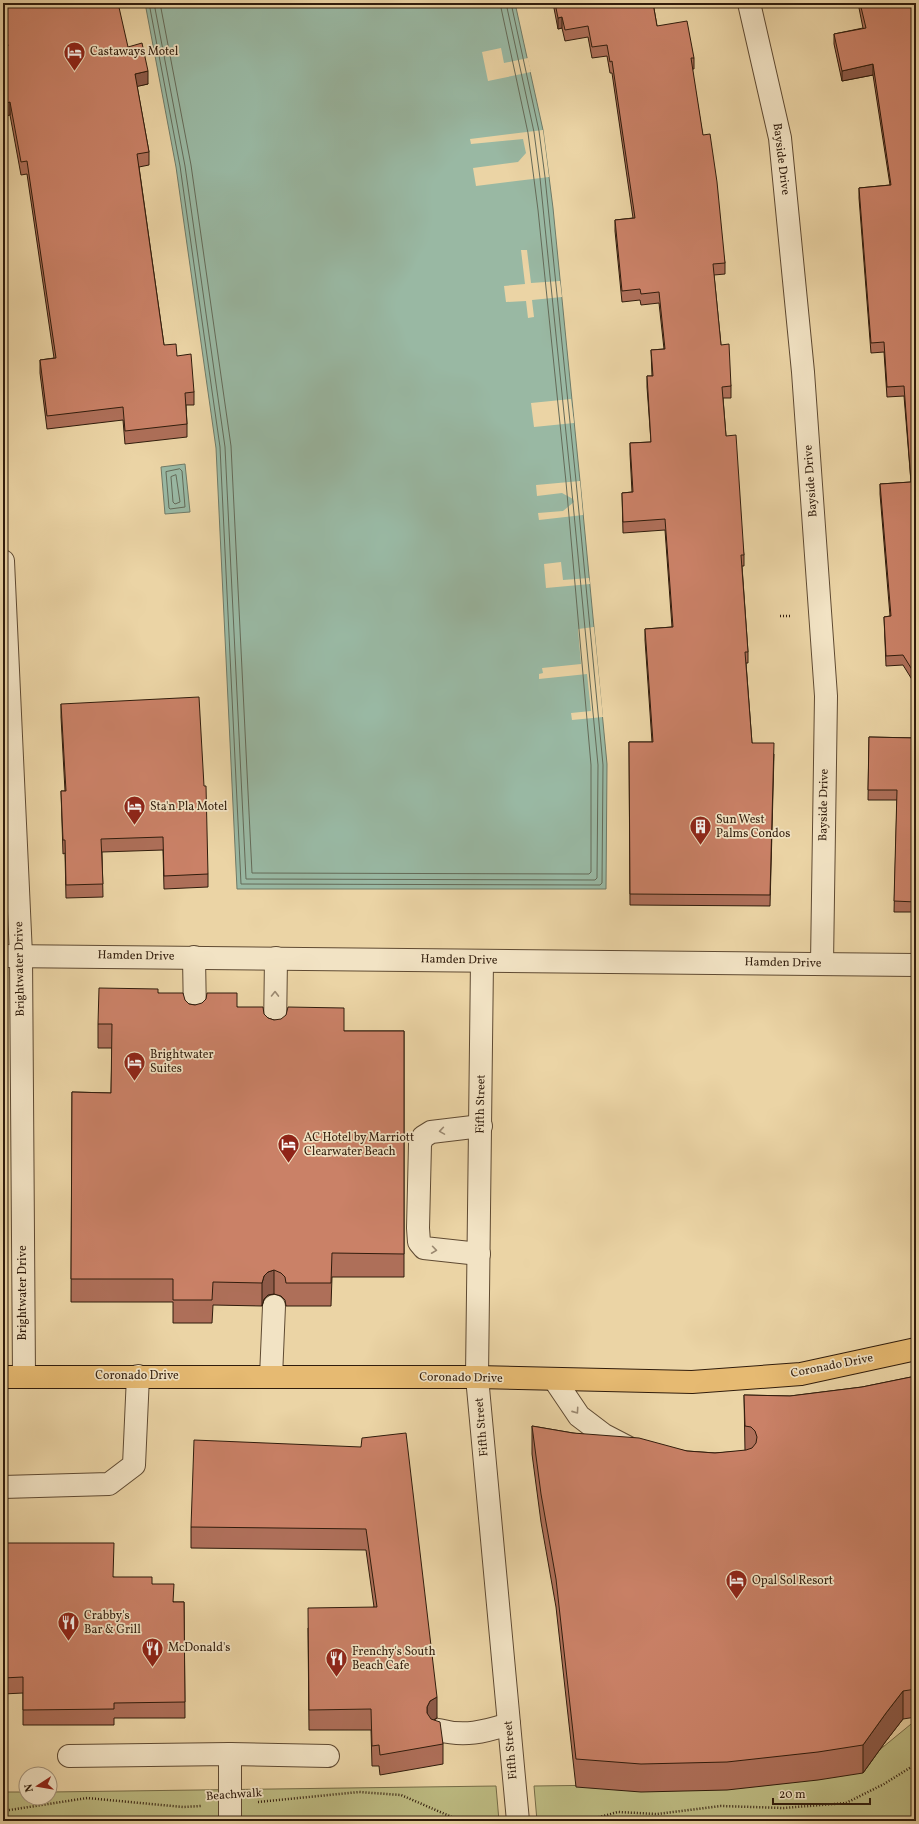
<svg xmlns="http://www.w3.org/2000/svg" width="919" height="1824" font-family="Vollkorn,serif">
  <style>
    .green { fill: #bdbb82; stroke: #766c47 }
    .water { fill: #99b8a3; stroke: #6f7a67 }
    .pier { fill: #ebd4a5 }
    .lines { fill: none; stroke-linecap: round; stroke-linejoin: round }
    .shore { stroke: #646a58; stroke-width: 1 }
    .minor-casing { stroke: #5f4a32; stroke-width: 24 }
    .major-casing { stroke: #301c0c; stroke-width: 24 }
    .path { stroke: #301c0c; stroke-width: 2.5; stroke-dasharray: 1 2; stroke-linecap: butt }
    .minor { stroke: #f2e3c4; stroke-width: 22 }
    .major { stroke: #e6ba72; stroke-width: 22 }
    .wall { fill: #ae6f59; stroke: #301c0c }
    .shaded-wall { fill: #8d5a48; stroke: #301c0c }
    .building { fill: #ca8167; stroke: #301c0c }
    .oneway { stroke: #9b8971 }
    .labels { text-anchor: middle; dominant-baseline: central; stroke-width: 3.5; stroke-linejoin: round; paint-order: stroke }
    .poi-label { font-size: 12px; fill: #301c0c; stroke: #f2e3c4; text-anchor: start }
    .street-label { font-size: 12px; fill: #301c0c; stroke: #f2e3c4 }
  </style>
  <rect width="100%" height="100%" fill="#ebd4a5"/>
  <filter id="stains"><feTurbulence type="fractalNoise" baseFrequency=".005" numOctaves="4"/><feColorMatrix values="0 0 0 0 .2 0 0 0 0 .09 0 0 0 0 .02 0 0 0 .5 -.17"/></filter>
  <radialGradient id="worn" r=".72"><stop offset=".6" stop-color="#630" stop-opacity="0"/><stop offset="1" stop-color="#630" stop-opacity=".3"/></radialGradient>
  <g class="green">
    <path d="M916 1720V1821H537L534 1786 766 1783 850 1774Z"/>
    <path d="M496 1786 499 1821H3V1792H26V1798H50V1792Z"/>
  </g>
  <g class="water">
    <path d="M145 3H515L543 130 553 208 580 481 607 764 606 889H237L216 448 176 167Z"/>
    <path d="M185 464 190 512 165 514 161 467Z"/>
  </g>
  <g class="pier">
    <path d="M501 48 504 63 528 58 531 72 488 81 482 52Z"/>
    <path d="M543 130 549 177 476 186 473 168 518 162 526 153 523 139 471 144 470 139Z"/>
    <path d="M521 250H527L531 283 560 281 562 297 532 300 534 317 528 318 526 301 506 302 504 286 525 284Z"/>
    <path d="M571 399 574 423 534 427 531 403Z"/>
    <path d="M580 481 583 515 539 520 538 513 563 511 574 502 573 499 562 493 537 496 536 485Z"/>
    <path d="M561 562 563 580 589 578 590 584 546 588 544 564Z"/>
    <path d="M594 627 603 717 572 720 571 713 591 711 587 674 539 679V674L543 673 542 668 581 664 578 629Z"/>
  </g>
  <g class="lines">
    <g class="shore">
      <path d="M149 3 180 166 220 447 241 884 600 885 602 883 603 765 576 481 545 177 539 131 511 3"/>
      <path d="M154 3 185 166 225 447 246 879 595 880 597 878 598 765 571 482 540 178 534 132 506 3"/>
      <path d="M160 3 191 165 231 446 252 873 589 874 591 872V765L566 482 538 210 528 133 500 3"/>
      <path d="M180 469 182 471 185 507 170 509 169 508 166 472Z"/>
      <path d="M176 475 180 502 175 504 173 502 171 477Z"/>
    </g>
    <defs>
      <g id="minor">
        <path d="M749 3 780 138 803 372 826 696 822 963"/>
        <path d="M3 561 21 955 24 1376"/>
        <path d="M3 956 916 965"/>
        <path d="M194 957 195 1016"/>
        <path d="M482 961 477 1377 518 1821"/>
        <path d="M275 1031 276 958"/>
        <path d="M479 1254 424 1248 419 1242 418 1228 420 1144 423 1137 431 1132 481 1126"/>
        <path d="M271 1377 274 1306"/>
        <path d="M554 1379 579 1416 604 1435 631 1449"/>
        <path d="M3 1487 109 1484 134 1465 138 1376"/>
        <path d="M439 1730C464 1737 484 1732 509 1724"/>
        <path d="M230 1754V1821"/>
        <path d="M69 1756 230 1754 328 1756"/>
      </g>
      <path id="major" d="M3 1377H477L692 1382 801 1374 916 1349"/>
    </defs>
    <use href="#minor" class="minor-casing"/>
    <use href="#major" class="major-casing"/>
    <g class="path">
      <path d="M780 616H792"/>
      <path d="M258 1802 359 1792 401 1795 461 1821"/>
      <path d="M3 1811 87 1798 183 1807 201 1806"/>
      <path d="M584 1821 618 1812 657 1814 721 1806 784 1808 846 1803 884 1784 916 1764"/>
    </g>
    <use href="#minor" class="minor"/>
    <use href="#major" class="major"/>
  </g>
  <g class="wall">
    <path d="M3 3 128 47 148 84 137 86 149 152V165L139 167 164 345 177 356 194 392V405H186L187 424V437L125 444 123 420 47 429 40 373V360L54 358 27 174 21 175 10 115 5 46 3 37Z"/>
    <path d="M553 3H653L657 26 694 58V69H692L701 125 725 263V274L714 275 721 345 731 386V398H723L726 436 744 555V566H742L748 652V663H746L752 743 774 754 770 906 630 905 629 742H652L645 640V629L672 627 665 530 623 533 622 493 632 492 630 454V443L651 442 647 387V376H652L651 350 664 349 659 303 641 305 640 300 622 302 615 231V220L633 218 612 73H610L607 56 592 58 588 37 565 41 562 28 558 29Z"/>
    <path d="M858 3H916V686L903 665 886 666 884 617 890 616 880 494V484L911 482 904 396 887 397 884 352 871 353 859 198V188L890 185 873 75 842 81 834 44V34L863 28Z"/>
    <path d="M61 704 208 874V887L164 889 163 850 102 852 103 897 66 898 65 853 63 854 61 791H65L61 717Z"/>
    <path d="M869 737 916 738V912H894L897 800H868Z"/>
    <path d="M158 993 185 1000 189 1004 195 1005 237 1007 264 1014 268 1018 274 1020 344 1031H404V1277H332L331 1306H286L285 1300 281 1296 274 1294 268 1295 264 1299 262 1306 213 1305 212 1323H173V1302H71L72 1092 111 1093 112 1048H98V1024Z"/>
    <path d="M916 1376V1717L903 1719 886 1741 863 1773 818 1780 727 1790 641 1792 576 1787 556 1607 541 1522 532 1454V1426L573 1433 687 1451 715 1453 745 1451 744 1395 790 1396 862 1387Z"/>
    <path d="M361 1447 437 1718 434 1720 443 1744V1764L380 1775 379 1766H372L371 1730H309L308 1628 374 1607 366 1550 191 1548V1527Z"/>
    <path d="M3 1543 113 1577 152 1584 174 1602H184L185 1718H114V1725H23V1693L3 1694Z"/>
  </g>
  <g class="shaded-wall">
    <path d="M562 17V28L558 29V18Z"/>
    <path d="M873 64V75L842 81V71Z"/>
    <path d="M148 71V84L135 87V74Z"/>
    <path d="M10 102V115L3 117V104Z"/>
    <path d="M274 1270V1294L268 1295 264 1299 262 1306V1283L264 1276 268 1272Z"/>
    <path d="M903 1691V1719L886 1741 863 1773V1745L886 1713Z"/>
    <path d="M437 1697V1718L430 1722 427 1728V1707L430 1701Z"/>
  </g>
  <g class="building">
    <path d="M3 3H118L128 47 142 43 148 71 135 74 149 152 137 154 164 345 176 344 177 356 191 354 194 392 185 393 187 424 125 431 123 407 47 416 40 360 56 358 27 161 21 162 10 102 3 104V47L8 46 3 24Z"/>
    <path d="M555 3H653L657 26 687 21 694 58H691L703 135 710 134 717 182 725 263 713 264 721 345 729 344 731 386 722 387 726 436 736 435 744 555H741L748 652H745L752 743H774L770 895 630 894 629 742H653L645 629 673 627 665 519 623 522 622 493 633 492 630 443 651 442 647 376H653L651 350 665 349 659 292 641 294 640 289 622 291 615 220 635 218 612 61 610 62 607 45 592 47 588 26 565 30 562 17 558 18Z"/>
    <path d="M860 3H916V676L903 655 886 656 884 617 891 616 880 484 911 482 904 386 887 387 884 342 871 343 859 188 891 185 873 64 842 71 834 34 866 28Z"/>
    <path d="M199 697 204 786H206L208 874 164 876 163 837 101 839 103 884 66 885 65 840H63L61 791H66L61 704Z"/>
    <path d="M869 737 916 738V902L894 901 897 790H868Z"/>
    <path d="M99 988 158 989V993H183L185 1000 189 1004 195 1005 202 1003 206 999 207 993H237V1007H263L264 1014 268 1018 274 1020 281 1019 286 1015 288 1007 344 1008V1031H404V1254L332 1253 331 1283H286L285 1277 281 1273 274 1270 268 1272 264 1276 262 1283 213 1282 212 1300H173V1279H71L72 1092 111 1093 112 1024H98Z"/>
    <path d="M916 1376V1689L903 1691 886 1713 863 1745 818 1752 727 1762 641 1764 576 1759 556 1579 541 1494 532 1426 573 1433 639 1438 687 1451 715 1453 746 1450 752 1448 756 1443 757 1437 755 1431 751 1427 745 1426 744 1395 790 1396 862 1387Z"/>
    <path d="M406 1433 437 1697 430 1701 427 1707V1713L431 1719 440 1722 443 1744 380 1755 379 1745 372 1746 371 1709 309 1710 308 1608 377 1607 366 1529 191 1527 194 1440 361 1447 362 1438Z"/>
    <path d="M3 1543H114L113 1577H152V1584H174L173 1602H184L185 1702 114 1703V1709L23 1710V1677L3 1678Z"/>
  </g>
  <defs><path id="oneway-chevron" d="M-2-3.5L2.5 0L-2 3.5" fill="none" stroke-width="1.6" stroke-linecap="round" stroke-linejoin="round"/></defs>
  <g class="oneway">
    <use href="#oneway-chevron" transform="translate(275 994) rotate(-89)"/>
    <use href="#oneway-chevron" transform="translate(442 1131) rotate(171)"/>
    <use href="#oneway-chevron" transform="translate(434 1250) rotate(8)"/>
    <use href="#oneway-chevron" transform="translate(576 1411) rotate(55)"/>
  </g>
  <defs>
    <symbol id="hotel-pin" viewBox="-11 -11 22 30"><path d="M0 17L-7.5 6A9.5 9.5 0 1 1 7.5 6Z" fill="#8f2418" stroke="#f2e3c4"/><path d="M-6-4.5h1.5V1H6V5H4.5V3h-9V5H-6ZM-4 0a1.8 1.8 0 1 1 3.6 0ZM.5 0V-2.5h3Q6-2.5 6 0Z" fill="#fff"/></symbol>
    <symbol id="building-pin" viewBox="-11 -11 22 30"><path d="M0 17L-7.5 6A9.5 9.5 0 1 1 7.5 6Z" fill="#8f2418" stroke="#f2e3c4"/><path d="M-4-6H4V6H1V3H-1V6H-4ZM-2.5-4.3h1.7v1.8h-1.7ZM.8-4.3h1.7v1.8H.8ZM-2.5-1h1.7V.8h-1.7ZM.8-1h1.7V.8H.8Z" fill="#fff"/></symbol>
    <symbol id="restaurant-pin" viewBox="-11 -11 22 30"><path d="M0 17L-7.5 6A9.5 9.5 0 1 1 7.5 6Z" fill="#8f2418" stroke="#f2e3c4"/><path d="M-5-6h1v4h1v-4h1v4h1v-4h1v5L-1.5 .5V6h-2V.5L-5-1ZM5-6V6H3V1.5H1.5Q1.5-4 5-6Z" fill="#fff"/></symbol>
  </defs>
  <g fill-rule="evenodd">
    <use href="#hotel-pin" x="62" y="40" width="25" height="34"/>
    <use href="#hotel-pin" x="122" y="794" width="25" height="34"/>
    <use href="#building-pin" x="688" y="814" width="25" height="34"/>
    <use href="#hotel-pin" x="122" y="1050" width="25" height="34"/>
    <use href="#hotel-pin" x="276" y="1132" width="25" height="34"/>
    <use href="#hotel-pin" x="724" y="1568" width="25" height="34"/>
    <use href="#restaurant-pin" x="56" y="1610" width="25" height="34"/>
    <use href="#restaurant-pin" x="140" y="1636" width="25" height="34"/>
    <use href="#restaurant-pin" x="324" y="1646" width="25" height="34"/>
  </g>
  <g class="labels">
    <g class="poi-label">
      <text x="90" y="52">Castaways Motel</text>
      <text x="150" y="807">Sta'n Pla Motel</text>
      <text x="716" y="820">Sun West<tspan x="716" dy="14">Palms Condos</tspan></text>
      <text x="150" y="1055">Brightwater<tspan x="150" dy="14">Suites</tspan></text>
      <text x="304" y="1138">AC Hotel by Marriott<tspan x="304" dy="14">Clearwater Beach</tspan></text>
      <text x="752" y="1581">Opal Sol Resort</text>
      <text x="84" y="1616">Crabby's<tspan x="84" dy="14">Bar &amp; Grill</tspan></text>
      <text x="168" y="1648">McDonald's</text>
      <text x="352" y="1652">Frenchy's South<tspan x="352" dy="14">Beach Cafe</tspan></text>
    </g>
    <g class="street-label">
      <text transform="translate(781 159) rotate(83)">Bayside Drive</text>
      <text transform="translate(811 481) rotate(-94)">Bayside Drive</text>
      <text transform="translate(824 805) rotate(-89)">Bayside Drive</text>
      <text transform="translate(136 956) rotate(1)">Hamden Drive</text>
      <text transform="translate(459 960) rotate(1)">Hamden Drive</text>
      <text transform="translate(783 963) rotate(1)">Hamden Drive</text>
      <text transform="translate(20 969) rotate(-91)">Brightwater Drive</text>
      <text transform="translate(481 1104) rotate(-89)">Fifth Street</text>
      <text transform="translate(23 1293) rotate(-90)">Brightwater Drive</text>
      <text transform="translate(832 1366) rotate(-11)">Coronado Drive</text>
      <text x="137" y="1376">Coronado Drive</text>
      <text transform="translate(461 1378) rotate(1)">Coronado Drive</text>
      <text transform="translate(482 1427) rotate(-95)">Fifth Street</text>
      <text transform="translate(511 1750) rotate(-95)">Fifth Street</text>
      <text transform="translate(234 1795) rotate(-4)">Beachwalk</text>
    </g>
  </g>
  <rect width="919" height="1824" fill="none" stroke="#ebd4a5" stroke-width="16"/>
  <rect x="4" y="4" width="911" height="1816" fill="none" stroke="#301c0c" stroke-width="2"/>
  <rect x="8" y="8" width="903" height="1808" fill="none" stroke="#301c0c"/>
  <g transform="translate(38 1786) rotate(258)"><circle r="19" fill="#f2e3c4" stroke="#a4937a"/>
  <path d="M0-3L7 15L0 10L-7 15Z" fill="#8f2418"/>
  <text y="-6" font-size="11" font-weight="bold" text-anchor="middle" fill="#301c0c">N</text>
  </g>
  <path d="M773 1798v6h97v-6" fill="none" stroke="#301c0c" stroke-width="2"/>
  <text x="779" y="1798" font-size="12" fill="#301c0c" stroke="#f2e3c4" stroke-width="3" paint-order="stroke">20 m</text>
  <rect width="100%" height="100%" filter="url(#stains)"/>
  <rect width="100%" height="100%" fill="url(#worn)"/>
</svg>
